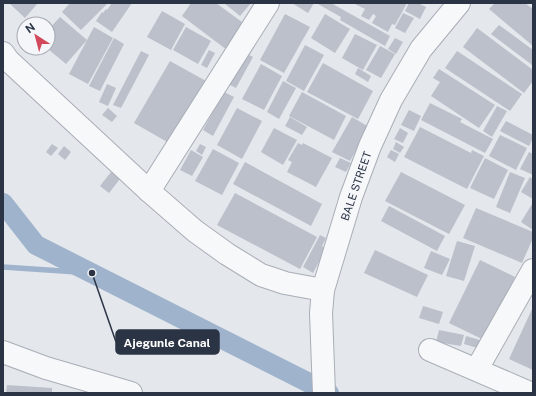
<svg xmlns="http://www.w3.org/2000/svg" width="536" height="396" font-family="'Public Sans',sans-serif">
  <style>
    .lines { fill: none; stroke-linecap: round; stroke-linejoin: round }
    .stream { stroke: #9fb4cc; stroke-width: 5.5 }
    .canal { stroke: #9fb4cc; stroke-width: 20 }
    .building { fill: #bbc0ca }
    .minor-casing { stroke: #a9aeb7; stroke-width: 24 }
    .minor { stroke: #f7f8fa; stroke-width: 22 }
    .labels { text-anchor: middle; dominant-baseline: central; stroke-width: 3; stroke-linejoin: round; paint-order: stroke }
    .street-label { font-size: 11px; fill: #2b3445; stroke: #f4f6f9 }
    .leader { fill: none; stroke: #2b3445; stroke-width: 1.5 }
    .callout-dot { fill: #2b3445; stroke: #f4f6f9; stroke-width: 1.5 }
    .callout { fill: #2b3445; stroke: #2b3445; stroke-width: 1.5 }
    .callout-label { font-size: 12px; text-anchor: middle; font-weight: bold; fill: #fff }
  </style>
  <rect width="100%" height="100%" fill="#e4e7ec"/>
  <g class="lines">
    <path class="stream" d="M3 267 92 273"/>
    <path class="canal" d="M3 203 36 245 329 393"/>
  </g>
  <g class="building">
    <path d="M9 3H38L25 18Z"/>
    <path d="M70 3H108L81 30 62 12Z"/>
    <path d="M112 3H132L112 32 96 21 102 12 103 13 106 9 107 10Z"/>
    <path d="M191 3H216L246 25 227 50 182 16Z"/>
    <path d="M224 3H251L240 16Z"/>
    <path d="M292 3H314L308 13Z"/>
    <path d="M319 3H331L390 36 385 46 340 20 341 17 318 4Z"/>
    <path d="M353 3H407L395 25 392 24 388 32 372 23 376 16 373 14 369 20 361 16 365 9Z"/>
    <path d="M409 3H418L426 7 420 19 405 11Z"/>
    <path d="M495 3H525L533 9V46L489 9Z"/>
    <path d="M162 11 185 24 171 50 147 37Z"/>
    <path d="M403 13 414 18 405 33 395 28Z"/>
    <path d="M285 14 310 27 284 73 260 60Z"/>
    <path d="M325 14 350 29 335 53 311 38Z"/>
    <path d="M60 17 87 40 66 64 48 49V30Z"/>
    <path d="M499 25 533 50 532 65 491 34Z"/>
    <path d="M94 27 113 38 88 84 69 74Z"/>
    <path d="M186 27 211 41 198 64 173 50Z"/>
    <path d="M477 28 533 70V81L524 93 463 47Z"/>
    <path d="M355 34 377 45 363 70 342 58Z"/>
    <path d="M114 38 124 44 100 91 89 86Z"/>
    <path d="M395 38 403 42 396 54 388 49Z"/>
    <path d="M305 45 324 55 304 91 286 81Z"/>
    <path d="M380 46 395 54 381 78 366 70Z"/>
    <path d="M209 50 215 53 207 68 201 65Z"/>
    <path d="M141 51 149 55 121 108 113 105Z"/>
    <path d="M241 51 253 57 236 88 224 82Z"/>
    <path d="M457 51 522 94 510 111 445 68Z"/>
    <path d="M170 61 206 81 169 143 134 123Z"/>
    <path d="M323 63 373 91 358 119 307 92Z"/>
    <path d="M261 64 282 76 264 110 242 99Z"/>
    <path d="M358 68 371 76 368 82 355 74Z"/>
    <path d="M439 69 495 105 479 128 431 96 440 82 433 78Z"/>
    <path d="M283 81 296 88 279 119 267 112Z"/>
    <path d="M107 84 116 88 108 106 99 102Z"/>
    <path d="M224 92 234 97 213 136 203 130Z"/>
    <path d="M302 92 346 116 334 140 289 116Z"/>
    <path d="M430 103 462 119 460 122 493 139 485 153 421 120Z"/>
    <path d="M497 106 507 111 492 137 483 131Z"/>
    <path d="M108 108 117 116 112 122 102 115Z"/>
    <path d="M237 108 262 121 242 159 217 145Z"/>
    <path d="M409 110 421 116 414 131 401 125Z"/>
    <path d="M290 117 307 127 302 135 285 126Z"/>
    <path d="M352 117 369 127 350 161 332 152Z"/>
    <path d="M506 121 533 135V138L529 146 500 131Z"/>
    <path d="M420 127 471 153 472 150 484 156 467 189 404 157Z"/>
    <path d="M274 128 297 140 283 165 261 152Z"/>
    <path d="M400 128 408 133 403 143 394 139Z"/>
    <path d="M500 135 527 148 516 170 489 156Z"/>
    <path d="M396 142 404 147 400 153 393 149Z"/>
    <path d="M298 143 302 145 303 143 332 158 316 187 287 172 292 162 288 160Z"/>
    <path d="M52 144 58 148 51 156 46 152Z"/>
    <path d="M200 144 206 147 202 155 196 151Z"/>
    <path d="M64 146 71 152 65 160 58 154Z"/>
    <path d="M213 149 239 163 222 195 195 181Z"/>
    <path d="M191 150 203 157 192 176 180 170Z"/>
    <path d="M391 150 399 154 395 162 387 157Z"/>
    <path d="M529 152 533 154V175L520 169Z"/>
    <path d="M340 158 351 163 346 172 335 167Z"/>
    <path d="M485 158 508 170 494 199 470 188Z"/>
    <path d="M245 162 322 204 311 226 233 184Z"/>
    <path d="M111 172 120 179 109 193 100 186Z"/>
    <path d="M401 172 465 205 449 234 385 201Z"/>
    <path d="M510 172 525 178 510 213 496 207Z"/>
    <path d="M530 177 533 179V199L521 192Z"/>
    <path d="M235 193 317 237 300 269 217 225Z"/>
    <path d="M532 204 533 205V230L521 222Z"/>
    <path d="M389 206 445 236 437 251 381 221Z"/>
    <path d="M476 208 533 232V238L522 263 463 238Z"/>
    <path d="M320 235 326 238 322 246 326 249 313 273 303 267Z"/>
    <path d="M457 241 475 246 464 281 446 276Z"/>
    <path d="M375 250 428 275 417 297 364 273Z"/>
    <path d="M431 251 450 259 442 275 424 268Z"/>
    <path d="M480 260 515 277 484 340 449 323Z"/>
    <path d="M423 306 443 312 439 324 419 318Z"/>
    <path d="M533 307V370L509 359Z"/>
    <path d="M439 330 464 335 461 346 436 342Z"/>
    <path d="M466 336 483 341 481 349 464 344Z"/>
    <path d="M7 385 52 388V393H6Z"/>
  </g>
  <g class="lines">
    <defs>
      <g id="minor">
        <path d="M3 53 8 60 149 191 195 231 227 254 261 275 285 283 323 290"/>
        <path d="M149 191 268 3"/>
        <path d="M430 350 530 393"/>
        <path d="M3 352 46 368 131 393"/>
        <path d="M477 369 533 270"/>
        <path d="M324 393 321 313 323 290 351 197 370 146 391 100 421 49 459 3"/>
      </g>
    </defs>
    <use href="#minor" class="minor-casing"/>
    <use href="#minor" class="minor"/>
  </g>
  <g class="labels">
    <g class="street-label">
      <text transform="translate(356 186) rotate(-71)">BALE STREET</text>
    </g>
  </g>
  <path class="leader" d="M92 273L116 342"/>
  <circle class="callout-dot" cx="92" cy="273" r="4"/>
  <rect class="callout" x="116" y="330" width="103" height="24" rx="4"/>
  <g class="callout-label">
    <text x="167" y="347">Ajegunle Canal</text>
  </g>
  <rect width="536" height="396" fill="none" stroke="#2b3445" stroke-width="8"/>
  <g transform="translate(36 36) rotate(324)"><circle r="19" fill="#f4f6f9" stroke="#a4a8b1"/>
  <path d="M0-3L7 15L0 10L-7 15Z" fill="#d1495b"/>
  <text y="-6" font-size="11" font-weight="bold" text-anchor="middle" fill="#2b3445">N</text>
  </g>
</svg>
